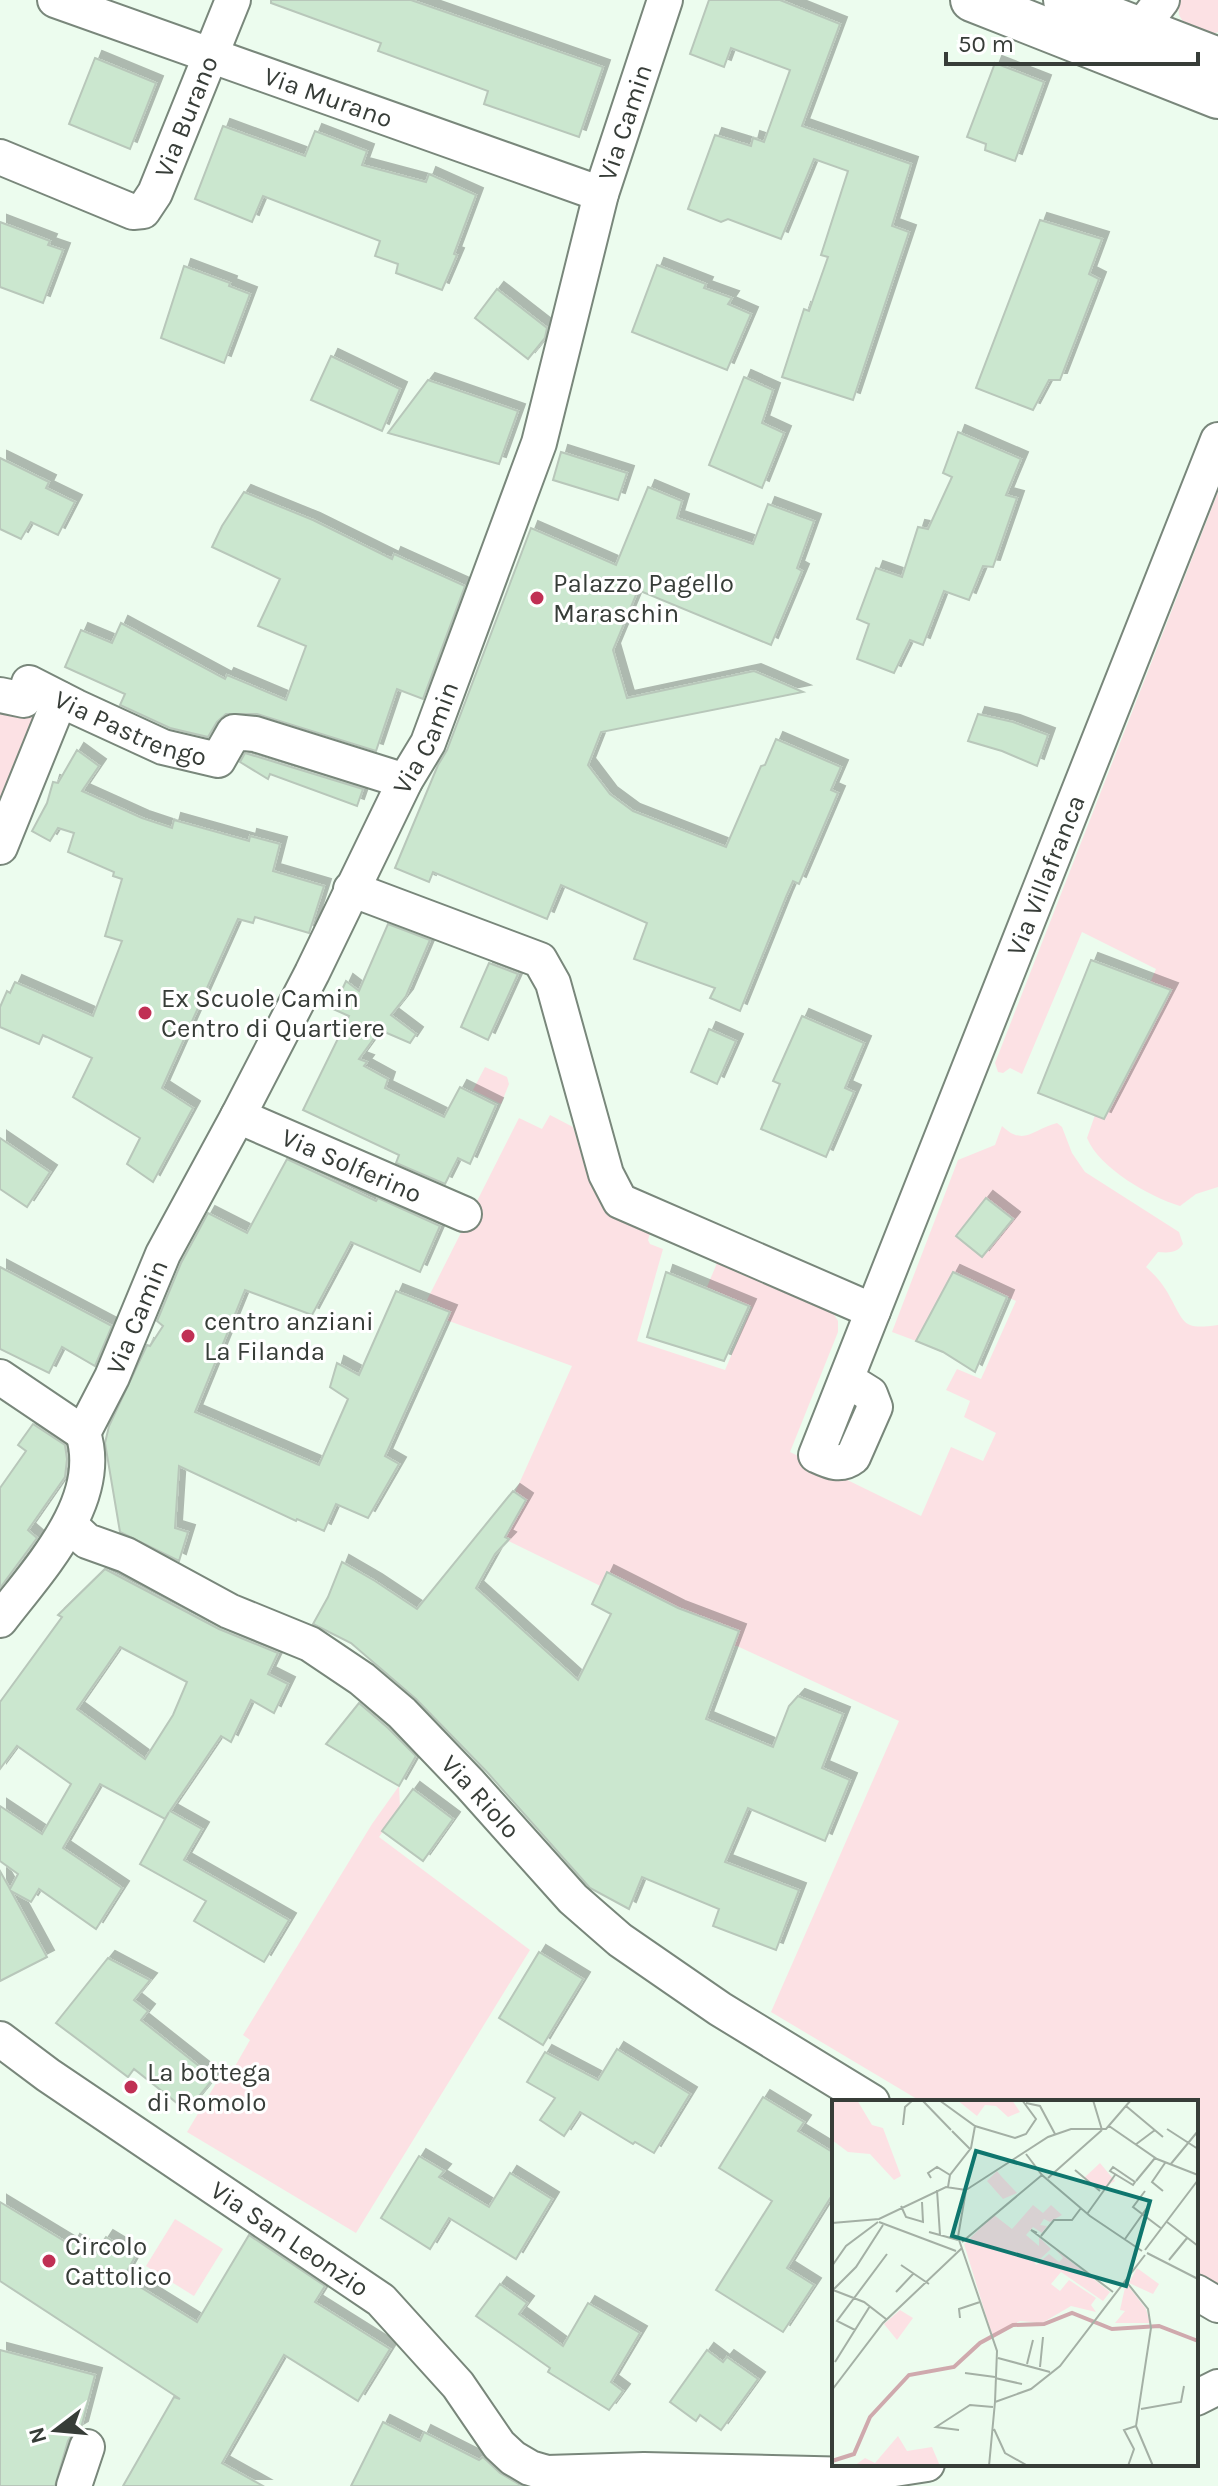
<svg xmlns="http://www.w3.org/2000/svg" width="1218" height="2486" font-family="Karla,sans-serif">
  <style>
    .green { fill: #fce1e4 }
    .building { fill: #cbe7cf; stroke: #b8c7ba; stroke-width: 2; fill-rule: evenodd; filter: url(#shadow) }
    .lines { fill: none; stroke-linecap: round; stroke-linejoin: round }
    .minor-casing { stroke: #79877b; stroke-width: 38 }
    .major-casing { stroke: #79877b; stroke-width: 46 }
    .minor { stroke: #fff; stroke-width: 34 }
    .major { stroke: #fff; stroke-width: 42 }
    .poi-dot { fill: #c03054; stroke: #fff; stroke-width: 3 }
    .labels { text-anchor: middle; dominant-baseline: central; stroke-width: 6; stroke-linejoin: round; paint-order: stroke }
    .street-label { font-size: 26px; fill: #373d38; stroke: #fff }
    .poi-label { font-size: 26px; fill: #373d38; stroke: #fff; text-anchor: start }
    .inset-river { fill: none; stroke: #cfa9ad; stroke-width: 4 }
    .inset-road { fill: none; stroke: #a4b0a5; stroke-width: 2 }
    .view { fill: #0f766e; fill-opacity: 0.15; stroke: #0f766e; stroke-width: 4 }
    .inset-edge { fill: none; stroke: #373d38; stroke-width: 4 }
  </style>
  <defs>
    <filter id="shadow"><feDropShadow dx="7" dy="-7" stdDeviation="0" flood-color="#0004"/></filter>
  </defs>
  <rect width="100%" height="100%" fill="#ecfcee"/>
  <g class="green">
    <path d="M1178 0H1218V32L1213 34 1184 23 1179 15Z"/>
    <path d="M1218 492V1187L1196 1194 1180 1206C1150 1197 1099 1168 1087 1138L1102 1095 1156 969 1082 932 1022 1074 1010 1068 1003 1073 998 1072 995 1063Z"/>
    <path d="M0 696 46 712 0 829Z"/>
    <path d="M485 1067 507 1077 509 1084 501 1104 473 1090Z"/>
    <path d="M550 1115 573 1127C583 1157 589 1196 616 1217 625 1224 640 1228 650 1233L648 1240 650 1244 663 1249 637 1341 725 1370 752 1307 707 1287 717 1263 833 1313 838 1321V1332L790 1452 921 1516 951 1447 983 1461 996 1433 964 1417 970 1401 946 1390 957 1369 981 1379 1016 1301 953 1272 916 1341 892 1332 958 1160 995 1145 1002 1126C1024 1147 1033 1129 1057 1123L1062 1127 1072 1153 1085 1172 1179 1232 1183 1244C1177 1253 1169 1253 1158 1252L1146 1267C1156 1276 1164 1285 1170 1297 1185 1324 1183 1330 1218 1325V2286L1196 2273V2102H922L771 2012 899 1721 737 1646 717 1643 496 1535 572 1366 438 1317 442 1308 427 1300 519 1118 542 1129Z"/>
    <path d="M399 1786 400 1807 379 1837 530 1950 356 2233 187 2132 227 2065 234 2068 250 2040 243 2035 372 1824Z"/>
    <path d="M175 2219 223 2249 194 2296 146 2266Z"/>
  </g>
  <g class="building">
    <path d="M271 0H411L603 67 579 137 484 104 488 91 378 51 381 43 271 3Z"/>
    <path d="M709 0H780L840 24 802 126 911 164 892 226 909 232 853 400 782 377 804 309 809 311 828 257 821 255 848 171 814 159 781 239 728 219 721 222 688 209 715 135 751 146 753 138 764 142 790 70 731 48 724 67 690 54Z"/>
    <path d="M95 58 156 83 130 149 69 124Z"/>
    <path d="M995 63 1044 82 1015 161 985 150 986 144 967 137Z"/>
    <path d="M223 126 305 156 315 131 367 151 362 165 426 182 429 174 476 195 454 254 457 255 442 290 396 273 398 264 375 256 380 241 263 196 252 222 195 199Z"/>
    <path d="M1040 220 1102 239 1089 274 1099 279 1060 380H1049L1033 410 976 388Z"/>
    <path d="M0 222 50 241 48 245 63 250 43 303 0 287Z"/>
    <path d="M657 265 706 284 704 288 732 298 728 304 751 314 727 370 632 332Z"/>
    <path d="M184 266 230 283 229 286 250 294 224 363 161 338Z"/>
    <path d="M497 289 547 328 545 338 528 359 475 318Z"/>
    <path d="M331 356 400 389 382 431 311 400Z"/>
    <path d="M744 377 773 390 762 423 784 433 762 488 709 465Z"/>
    <path d="M428 380 518 411 499 464 388 433Z"/>
    <path d="M958 432 1021 459 1006 495 1017 498 993 567 983 566 969 600 944 591 923 645 910 640 894 673 857 659 869 624 857 619 876 568 902 577 918 527 928 529 952 477 943 473Z"/>
    <path d="M561 452 627 473 618 500 553 480Z"/>
    <path d="M0 458 49 482 46 488 75 502 58 535 31 522 21 539 0 529Z"/>
    <path d="M648 487 682 501 677 518 753 544 768 504 814 521 797 568 802 571 771 645 638 590 613 650 627 698 754 671 803 692 601 732 588 765 610 794 633 811 726 847 761 766 765 765 776 739 841 767 831 790 838 793 799 884 793 881 786 897 740 1011 710 998 715 988 634 959 647 923 561 885 547 919 433 872 429 882 395 868 438 765 447 750 531 528 616 565Z"/>
    <path d="M244 492 313 520 392 559 394 554 465 586 423 699 397 689 376 751 257 714H226L217 722 208 737 170 728 120 705 125 694 65 667 81 630 112 643 121 623 225 679 227 675 286 700 306 646 258 626 280 579 212 547 222 526Z"/>
    <path d="M978 714 1013 722 1048 735 1037 766 1002 751 968 741Z"/>
    <path d="M77 750 99 766 82 791 142 818 172 828 174 820 249 841 250 836 280 844 273 871 324 886 309 933 255 917 253 923 238 919 162 1088 193 1108 153 1182 127 1164 140 1138 73 1097 92 1058 43 1035 39 1044 0 1027V1007L7 991 10 993 15 982 93 1016 122 941 105 936 122 879 113 876 114 872 68 852 74 833 58 828 50 841 32 831 47 803 53 782 58 783Z"/>
    <path d="M245 753 363 789 357 806 270 774 268 779 240 762Z"/>
    <path d="M388 924 430 940 406 996 391 1015 416 1034 410 1043 380 1030 359 1059 367 1062 364 1066 388 1079 385 1088 444 1117 460 1087 496 1105 470 1164 458 1158 445 1184 396 1163 399 1155 303 1110 349 1016 333 1009 346 981 359 991Z"/>
    <path d="M1091 960 1171 990 1104 1119 1038 1093Z"/>
    <path d="M489 963 518 974 488 1040 461 1027Z"/>
    <path d="M802 1016 864 1043 845 1088 854 1092 826 1157 761 1129 780 1084 773 1081Z"/>
    <path d="M709 1029 736 1041 717 1084 691 1072Z"/>
    <path d="M0 1138 50 1172 27 1207 0 1189Z"/>
    <path d="M287 1159 376 1201 378 1198 440 1226 420 1272 351 1242 312 1315 245 1290 195 1412 319 1465 348 1399 330 1387 337 1363 359 1375 396 1291 450 1312 385 1456 399 1464 368 1518 336 1504 324 1531 297 1519 296 1521 179 1466 175 1528 188 1532 179 1561 120 1532 105 1443 109 1426 147 1345 150 1346 163 1326 157 1321 181 1263 208 1213 247 1233Z"/>
    <path d="M986 1198 1013 1219 982 1257 956 1236Z"/>
    <path d="M0 1267 112 1326 95 1366 62 1347 49 1373 0 1349Z"/>
    <path d="M666 1272 749 1306 724 1361 647 1337Z"/>
    <path d="M953 1272 1007 1297 975 1372 943 1352 916 1341Z"/>
    <path d="M33 1424 65 1445 67 1459 65 1477 28 1530 37 1538 0 1588V1488L26 1451 18 1445Z"/>
    <path d="M513 1491 526 1500 505 1537 509 1539 495 1554 476 1588 578 1680 611 1614 592 1604 607 1572 678 1608 739 1631 706 1719 773 1747 789 1706 798 1696 843 1714 822 1768 850 1780 825 1841 748 1808 725 1862 799 1890 776 1950 713 1926 719 1909 642 1877 629 1909 590 1888 487 1772 416 1699 351 1643 313 1624 328 1597 342 1562 375 1581 417 1609Z"/>
    <path d="M105 1569 219 1629 278 1653 268 1674 288 1684 274 1713 251 1700 231 1742 221 1736 170 1811 202 1829 184 1860 289 1920 264 1962 194 1921 206 1901 140 1864 169 1812 165 1819 100 1784 63 1848 122 1888 96 1929 39 1889 31 1902 11 1891 47 1957 0 1981V1871L10 1889 18 1874 0 1861V1806L42 1834 71 1784 17 1746 0 1769V1702L62 1617 58 1615ZM120 1647 187 1682 173 1715 145 1759 77 1709Z"/>
    <path d="M359 1703 388 1728 416 1756 399 1786 326 1744Z"/>
    <path d="M413 1789 453 1819 423 1861 382 1831Z"/>
    <path d="M539 1952 583 1979 543 2045 499 2018Z"/>
    <path d="M108 1958 150 1980 134 2000 148 2011 141 2020 214 2078 187 2111 134 2069 128 2077 56 2023Z"/>
    <path d="M617 2049 690 2094 654 2153 635 2142 633 2144 580 2112 564 2136 540 2120 555 2098 527 2082 545 2052 598 2080Z"/>
    <path d="M763 2097 804 2122 798 2131 834 2153V2192L787 2268 814 2285 783 2332 716 2290 772 2201 719 2168Z"/>
    <path d="M419 2156 444 2171 439 2177 489 2207 510 2173 552 2199 516 2259 449 2218 430 2249 381 2218Z"/>
    <path d="M0 2202 71 2245 73 2241 95 2254 106 2237 136 2255 124 2277 197 2322 249 2235 325 2286 315 2302 390 2349 358 2401 284 2355 222 2463 263 2486H123L174 2397 180 2399 0 2281Z"/>
    <path d="M500 2284 527 2303 519 2314 563 2346 588 2303 640 2333 611 2382 623 2391 609 2410 548 2372 550 2368 476 2316Z"/>
    <path d="M0 2350 95 2375 81 2428 73 2433 68 2441 55 2486H0Z"/>
    <path d="M707 2350 723 2362 727 2357 758 2379 721 2430 700 2415 696 2421 670 2402Z"/>
    <path d="M383 2422 420 2441 424 2432 479 2460 483 2457 500 2473 522 2486H351Z"/>
  </g>
  <g class="lines">
    <defs>
      <g id="minor">
        <path id="s1" d="M55 0 601 194"/>
        <path d="M1140 29 1162 0"/>
        <path id="s2" d="M0 157 133 212 143 211 155 193 233 0"/>
        <path id="s3" d="M0 695 24 700 29 683 76 707 163 747 218 760 234 732 255 734 405 781"/>
        <path d="M0 847 60 699"/>
        <path d="M351 889 540 960 553 983 606 1174 620 1201 873 1311"/>
        <path id="s4" d="M238 1116 464 1214"/>
        <path d="M0 1377 83 1433"/>
        <path id="s5" d="M846 1379 870 1394 875 1407 853 1457C840 1467 829 1461 816 1455L873 1311 1218 440"/>
        <path id="s6" d="M83 1433 112 1377 163 1254 238 1116 312 973 405 781 428 743 539 443 601 194 665 0"/>
        <path id="s7" d="M71 1526 87 1541 126 1555 229 1611 310 1644 362 1679 402 1713 470 1784 573 1899 620 1940 720 2009 872 2102"/>
        <path d="M0 1620C38 1570 105 1501 83 1433"/>
        <path id="s8" d="M0 2039 48 2075 381 2300 458 2385 499 2445 513 2458 530 2468 547 2473 644 2470 855 2475 927 2464"/>
        <path d="M1196 2292 1218 2305"/>
        <path d="M1196 2398 1218 2387"/>
        <path d="M74 2486 87 2447"/>
      </g>
      <g id="major">
        <path d="M972 0 1218 97"/>
        <path d="M1065 0 1218 59"/>
      </g>
    </defs>
    <use href="#minor" class="minor-casing"/>
    <use href="#major" class="major-casing"/>
    <use href="#minor" class="minor"/>
    <use href="#major" class="major"/>
  </g>
  <g class="poi-dot">
    <circle cx="537" cy="598" r="8"/>
    <circle cx="145" cy="1013" r="8"/>
    <circle cx="188" cy="1336" r="8"/>
    <circle cx="131" cy="2087" r="8"/>
    <circle cx="49" cy="2261" r="8"/>
  </g>
  <g class="labels">
    <g class="street-label">
      <text stroke="none"><textPath href="#s1" startOffset="290">Via Murano</textPath></text>
      <text stroke="none"><textPath href="#s2" startOffset="258">Via Burano</textPath></text>
      <text stroke="none"><textPath href="#s6" startOffset="1424">Via Camin</textPath></text>
      <text stroke="none"><textPath href="#s3" startOffset="154">Via Pastrengo</textPath></text>
      <text stroke="none"><textPath href="#s6" startOffset="776">Via Camin</textPath></text>
      <text stroke="none"><textPath href="#s5" startOffset="760">Via Villafranca</textPath></text>
      <text stroke="none"><textPath href="#s4" startOffset="124">Via Solferino</textPath></text>
      <text stroke="none"><textPath href="#s6" startOffset="128">Via Camin</textPath></text>
      <text stroke="none"><textPath href="#s7" startOffset="498">Via Riolo</textPath></text>
      <text stroke="none"><textPath href="#s8" startOffset="352">Via San Leonzio</textPath></text>
    </g>
    <g class="poi-label">
      <text x="553" y="583">Palazzo Pagello<tspan x="553" dy="30">Maraschin</tspan></text>
      <text x="161" y="998">Ex Scuole Camin<tspan x="161" dy="30">Centro di Quartiere</tspan></text>
      <text x="204" y="1321">centro anziani<tspan x="204" dy="30">La Filanda</tspan></text>
      <text x="147" y="2072">La bottega<tspan x="147" dy="30">di Romolo</tspan></text>
      <text x="65" y="2246">Circolo<tspan x="65" dy="30">Cattolico</tspan></text>
    </g>
  </g>
  <g transform="translate(832 2100)">
    <rect width="366" height="366" fill="#ecfcee"/>
    <path d="M0 0H25L40 25 51 28 69 76 62 80 38 54 16 52 0 40ZM125 0H180L188 12 176 17 164 6 153 5 145 16ZM268 63 283 81 268 90 252 78ZM165 71 169 76 185 93 171 99 155 81ZM201 105 211 113 219 105 230 115 218 122 212 119 208 125 215 126 210 133 201 127 194 135 207 146V137L219 149 208 159 202 158 204 165 217 154 227 162 231 158 223 149 278 192 271 201 229 172 219 184 228 191 237 180 264 198 259 205 264 212 239 206 210 223 188 221 160 235 132 144 162 115 180 129ZM305 168 327 184 321 194 297 183ZM294 183 314 209 318 223H283L293 211 288 210ZM68 210 81 218 65 240 52 224ZM66 336 75 351 100 347 108 366H22L33 358 43 363Z" fill="#fce1e4"/>
    <path class="inset-river" d="M0 361 22 354 38 317 77 275 122 267 148 243 181 225 212 224 240 213 280 229 327 226 366 241"/>
    <path class="inset-road" d="M90 0 119 30M107 0 143 26 183 38 194 34 204 19 190 0M261 0 270 30M194 3 208 6 223 34M294 6 331 37M71 25 73 7 81 0M277 26 325 59 366 75M335 29 366 49M120 31 138 49M303 45 323 30M194 54 210 75 258 116 310 151M338 65 366 31M281 67 303 82 301 85 278 71ZM243 70 268 91M99 78 96 73 105 67 118 75M216 78 270 30M304 81 323 58M116 87 118 75 139 48 143 26M105 90 108 135M134 90 126 137 165 251 163 302M134 90 216 37 239 29H274L299 0M313 91 301 107 330 129M331 91 320 82 333 63M69 106 74 117 91 122 90 102M255 114 283 75M47 122 124 151M335 122 366 146M0 123 47 119 114 87 134 90M97 132 126 140M205 133 199 130 281 192M209 136 222 120H240L249 108M293 139 317 105M130 142 210 75M313 150 366 80M315 153 366 179M337 160 355 138M69 165 97 184M0 166 14 146 46 122M293 180 316 209 319 228 304 326 321 366M1 190 32 202 54 219M0 191 24 167 51 125M64 192 81 174M128 218 127 209 148 202M23 230 5 221 55 154M166 258 218 272M3 262 38 206M195 264 201 240M208 267 211 237M133 273 163 277M163 278 190 284M0 290 51 223 130 148M163 302 199 289 228 266 313 155M309 309 349 302 352 286M162 329 173 353 196 366M127 330 104 327 138 305 161 307M157 366 163 302M296 366 302 349 292 330 304 326"/>
    <path class="view" d="M144 51 318 101 294 186 120 136Z"/>
    <rect width="366" height="366" class="inset-edge"/>
  </g>
  <g transform="translate(56 2430) rotate(254)" stroke="#ffffff" stroke-width="6" paint-order="stroke">
  <path d="M0-6L14 30L0 20L-14 30Z" fill="#373d38"/>
  <text y="-12" font-size="22" font-weight="bold" text-anchor="middle" fill="#373d38">N</text>
  </g>
  <path d="M946 52v12h252v-12" fill="none" stroke="#373d38" stroke-width="4"/>
  <text x="958" y="52" font-size="24" fill="#373d38" stroke="#ffffff" stroke-width="6" paint-order="stroke">50 m</text>
</svg>
